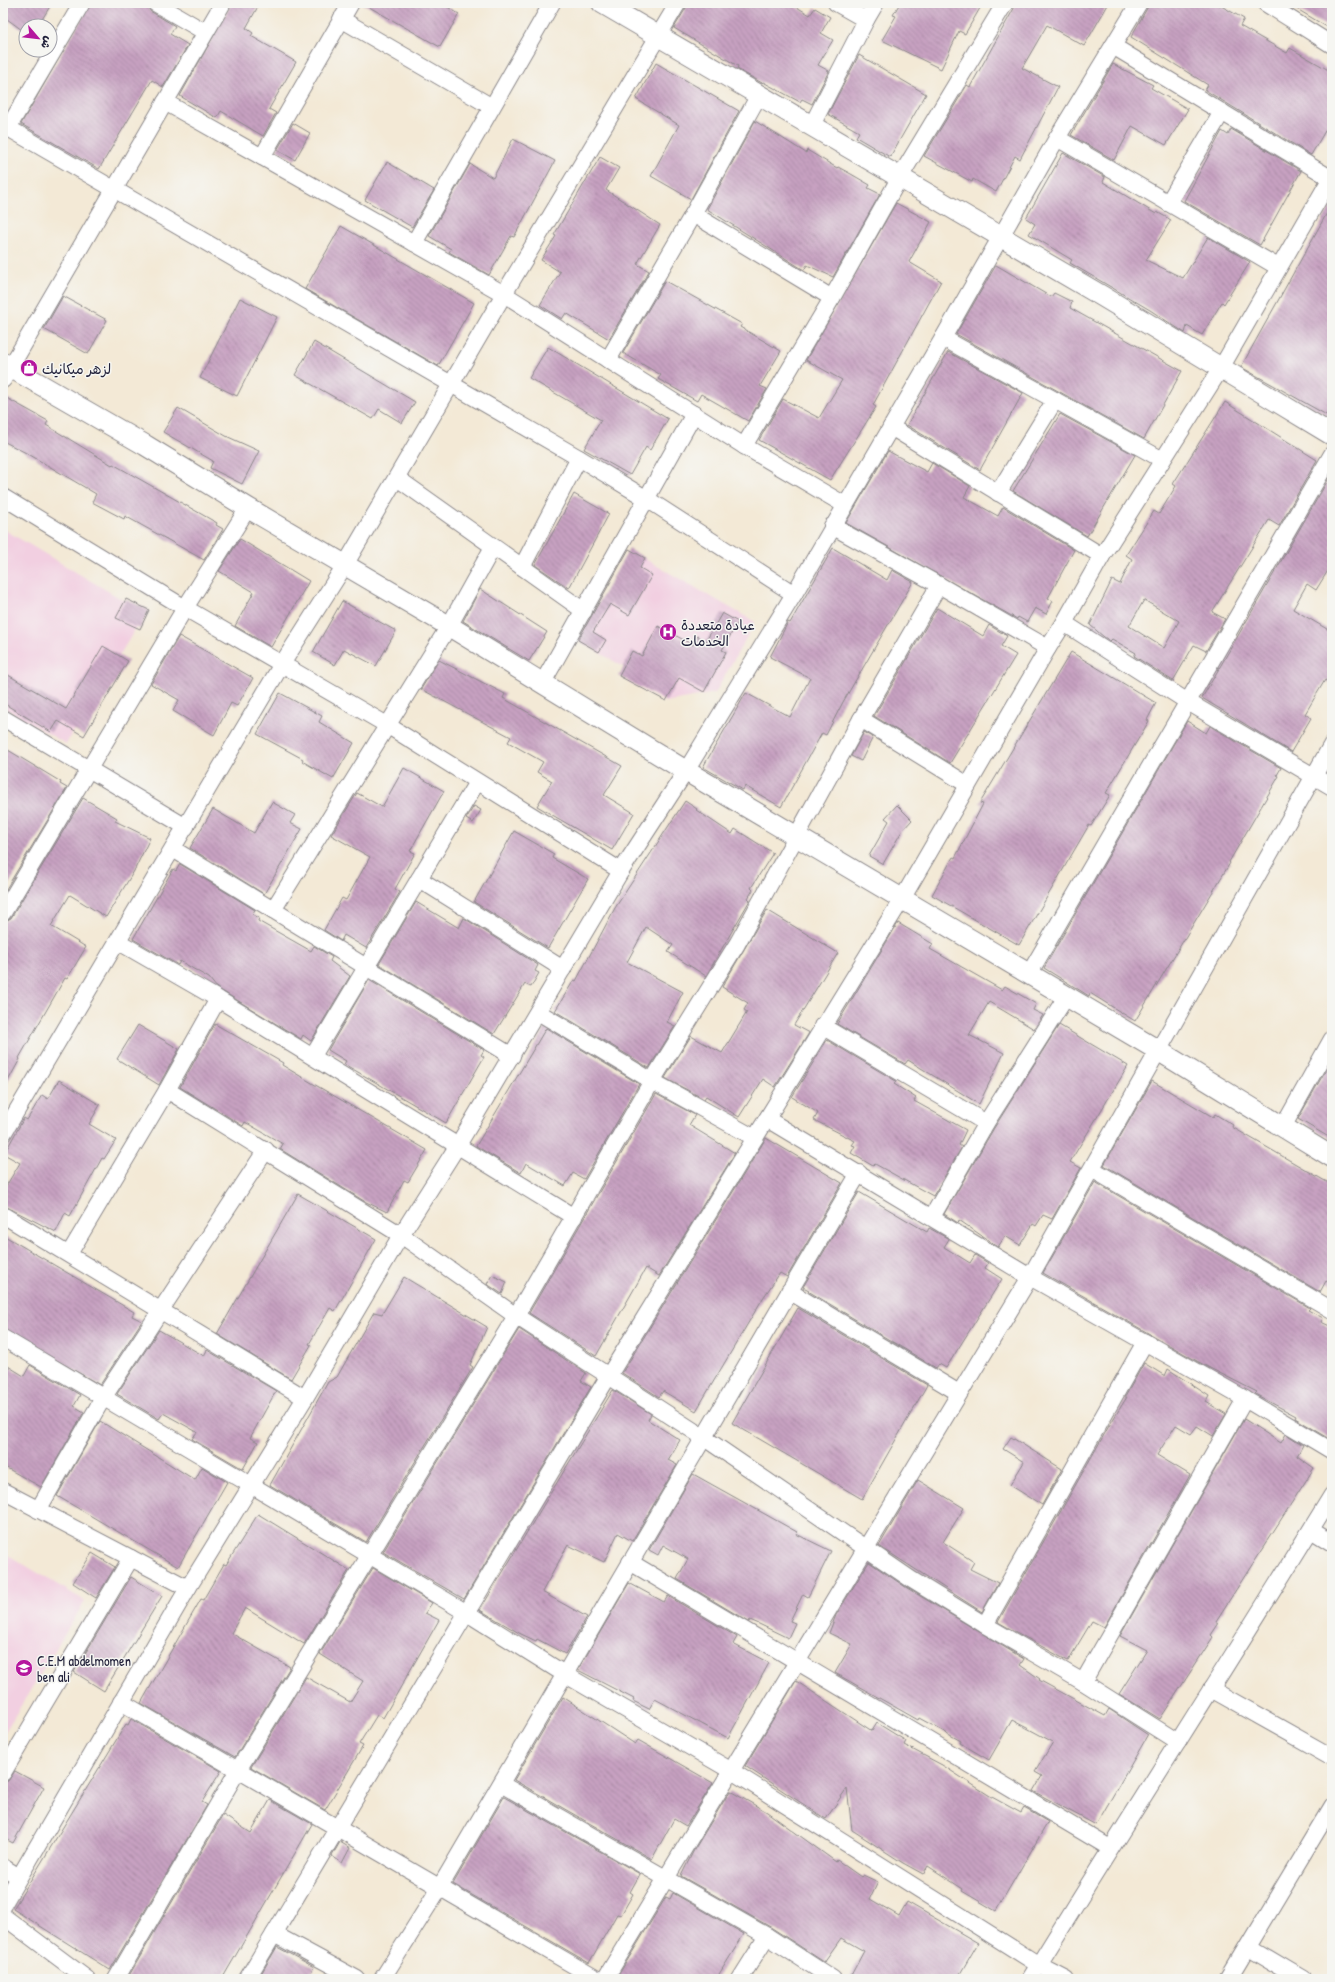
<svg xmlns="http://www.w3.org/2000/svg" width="1335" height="1982" font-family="'Patrick Hand','Playpen Sans Arabic',sans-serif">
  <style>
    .built { fill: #f2cfe1 }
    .building { fill: url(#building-back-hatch); fill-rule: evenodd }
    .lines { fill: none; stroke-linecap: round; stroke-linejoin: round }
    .minor-casing { stroke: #8a8688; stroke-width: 18 }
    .tertiary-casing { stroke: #8a8688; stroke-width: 22 }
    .minor { stroke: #fff; stroke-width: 16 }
    .tertiary { stroke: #fff; stroke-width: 20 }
    .labels { text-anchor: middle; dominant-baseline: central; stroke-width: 3; stroke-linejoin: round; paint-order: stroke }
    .poi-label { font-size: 14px; fill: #22223b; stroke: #f6f6f2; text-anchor: start }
  </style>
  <defs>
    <pattern id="building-back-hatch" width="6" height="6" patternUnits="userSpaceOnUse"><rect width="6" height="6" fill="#c7a1c1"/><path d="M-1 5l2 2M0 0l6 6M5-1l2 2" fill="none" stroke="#a1839e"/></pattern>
  </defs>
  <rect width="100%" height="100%" fill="#f6f6f2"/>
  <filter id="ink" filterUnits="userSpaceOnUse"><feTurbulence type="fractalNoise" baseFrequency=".025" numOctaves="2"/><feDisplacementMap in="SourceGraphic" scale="8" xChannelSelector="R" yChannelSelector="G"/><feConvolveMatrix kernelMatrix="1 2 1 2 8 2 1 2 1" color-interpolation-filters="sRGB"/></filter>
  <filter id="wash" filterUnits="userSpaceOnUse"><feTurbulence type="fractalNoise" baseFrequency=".012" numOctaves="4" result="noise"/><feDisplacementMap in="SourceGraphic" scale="16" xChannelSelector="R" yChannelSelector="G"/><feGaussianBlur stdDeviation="0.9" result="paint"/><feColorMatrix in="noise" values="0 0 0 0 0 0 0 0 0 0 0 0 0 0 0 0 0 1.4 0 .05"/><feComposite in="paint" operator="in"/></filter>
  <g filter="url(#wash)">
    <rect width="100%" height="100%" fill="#f3e9d6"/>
    <g class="built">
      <path d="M3 529 145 613 66 744 3 707Z"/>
      <path d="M633 552 755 622 715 693 665 702 625 680 631 671 581 642Z"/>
      <path d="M3 1552 85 1601 3 1735Z"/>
    </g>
    <g id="blocks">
      <g class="building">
        <path d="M3 3H52L38 26H26V33L3 16Z"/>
        <path d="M91 3H146L150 11 175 26 170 34 188 45 163 87 152 80 99 169 21 124Z"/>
        <path d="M232 3H260L246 28 253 33 251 36 296 62 269 109 276 113 263 136 221 111 217 118 180 96Z"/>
        <path d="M362 3H441L459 14 440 47Z"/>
        <path d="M689 3H790L810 15 815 8 830 17 821 33 833 40 818 65 829 71 812 104 802 99 800 102 763 82 762 83 737 69 738 66 674 28Z"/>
        <path d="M900 3H983L965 34 959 31 941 69 882 40 896 16 893 15Z"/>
        <path d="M1017 3H1109L1084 46 1047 25 1022 68 1058 87 1020 159 1015 156 996 192 973 179 972 182 924 156 967 85 970 87Z"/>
        <path d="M1150 3H1216L1244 19 1240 26 1287 53 1290 48 1332 72V119L1311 155 1205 90 1208 85 1131 37Z"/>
        <path d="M1287 3H1332V30Z"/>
        <path d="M859 55 926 94 890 157 856 137 859 132 828 114Z"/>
        <path d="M656 63 739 111 691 199 651 176 679 125 636 99Z"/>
        <path d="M1113 64 1153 85 1151 88 1188 109 1166 145 1132 126 1114 160 1071 135Z"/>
        <path d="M755 121 806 153 807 150 837 168 838 167 851 174 870 185 868 188 880 194 833 277 807 265 804 270 707 209Z"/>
        <path d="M293 123 310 133 295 160 277 150Z"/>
        <path d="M1231 129 1301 171 1260 245 1184 201 1222 131 1228 135Z"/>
        <path d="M513 139 555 161 514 237 511 236 489 275 449 252 451 249 429 236 470 164 493 178Z"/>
        <path d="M1063 153 1105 177 1103 182 1156 214 1157 212 1171 220 1146 260 1183 278 1208 237 1250 262 1224 304 1222 302 1202 335 1187 326 1185 333 1150 310 1070 263 1072 260 1029 234 1035 224 1026 218Z"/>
        <path d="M600 157 619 168 606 190 660 225 637 264 649 271 609 339 566 313 562 319 540 305 560 272 541 260 556 236 554 235Z"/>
        <path d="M387 162 434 190 412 227 365 200Z"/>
        <path d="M896 203 931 222 909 262 941 281 873 405 876 407 830 480 759 440 783 399 819 418 842 380 806 360Z"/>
        <path d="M1332 204V418L1241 367Z"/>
        <path d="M341 226 474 303 438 366 305 289Z"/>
        <path d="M996 265 1051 297 1054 293 1072 302 1070 308 1182 371 1144 439 956 334Z"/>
        <path d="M665 281 742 324 740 327 781 351 760 386 767 389 748 421 701 394 697 401 658 379 661 375 623 353Z"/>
        <path d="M63 296 107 320 88 354 44 329Z"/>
        <path d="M240 298 277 317 237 396 200 378Z"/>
        <path d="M314 342 415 402 402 423 379 409 373 419 295 375Z"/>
        <path d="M548 347 668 419 650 450 646 447 630 475 584 449 601 420 529 378Z"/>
        <path d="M948 352 1023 393 980 470 907 425Z"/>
        <path d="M3 396 48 421 46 425 112 465 113 464 217 523 216 525 223 529 204 560 125 516 124 519 92 502 96 494 30 455 3 441Z"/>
        <path d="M1225 402 1317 460 1279 526 1269 520 1212 612 1225 619 1206 651 1194 645 1173 681 1134 656 1136 653 1112 639 1110 641 1104 637 1090 625 1112 580 1120 584 1132 559 1126 555 1154 511 1159 514 1176 486 1173 484ZM1144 600 1179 621 1164 648 1129 626Z"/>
        <path d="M178 408 226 436 259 451 242 484 210 468 213 461 163 432Z"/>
        <path d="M1060 414 1135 455 1087 536 1013 491Z"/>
        <path d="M888 451 927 472 932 463 970 486 964 497 998 516 1003 507 1074 550 1048 598 1053 601 1046 614 1035 608 1027 622 1018 617 1017 619 846 523Z"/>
        <path d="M1332 473V564L1316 590 1307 584 1293 609 1332 632V684L1325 680 1305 714 1311 718 1291 752 1202 698Z"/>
        <path d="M574 494 609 514 569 588 535 565Z"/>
        <path d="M240 539 309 581 271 647 235 626 254 592 219 571Z"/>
        <path d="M833 548 887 580 892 570 913 582 843 702 826 735 822 733 781 807 745 786 743 790 703 767 746 693 790 717 810 678 770 657 786 626 788 622 790 623Z"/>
        <path d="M629 549 645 558 640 568 652 575 629 615 610 604 593 632 606 640 599 652 578 640Z"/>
        <path d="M480 589 547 632 529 661 463 621Z"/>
        <path d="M126 599 149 610 140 629 116 618Z"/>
        <path d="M342 601 396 631 376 666 344 649 335 665 313 652Z"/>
        <path d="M937 608 983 636 989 625 1007 636 1001 646 1016 655 950 763 874 716Z"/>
        <path d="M722 613 738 622 722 650 726 652 704 692 679 678 666 701 619 676 632 651 642 656 658 626 693 645 697 636 706 641Z"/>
        <path d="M179 636 253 678 237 706 231 703 214 735 173 711 179 700 151 684Z"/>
        <path d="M103 646 128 661 84 736 58 721 51 732 3 703V672L66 709Z"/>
        <path d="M1071 652 1156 703 1147 720 1149 721 1106 793 1110 795 1091 826 1089 825 1019 945 932 895 953 857 955 858 983 804 980 803Z"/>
        <path d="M439 660 505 694 503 698 622 766 604 795 634 813 612 850 537 806 552 781 537 772 543 762 508 742 511 737 421 689Z"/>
        <path d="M280 693 322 716 319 722 354 743 333 779 302 761 303 759 257 734Z"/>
        <path d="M1187 721 1206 733 1210 726 1281 768 1277 775 1279 776 1229 862 1230 863 1135 1021 1090 993 1089 996 1044 968Z"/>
        <path d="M864 732 873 737 861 761 851 756Z"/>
        <path d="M3 747 61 782 60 784 67 788 3 894Z"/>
        <path d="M404 768 444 791 410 851 415 853 395 889 400 892 366 948 344 935 341 941 324 930 342 898 346 900 370 857 331 835 357 793 382 807Z"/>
        <path d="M83 798 117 818 115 821 150 838 134 871 106 917 70 895 51 926 86 947 67 979 65 978 19 1058 20 1059 3 1090V922L11 918Z"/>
        <path d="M685 801 697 809 696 810 732 834 735 829 773 853 751 888 753 890 748 898 750 900 706 976 668 952 673 945 646 927 627 962 683 992 667 1022 675 1026 649 1068 555 1011 574 980 576 981 615 908Z"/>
        <path d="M272 802 295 815 290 823 302 829 264 894 190 848 213 809 254 833Z"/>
        <path d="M897 805 912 820 902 831 883 864 869 856 889 821 885 818Z"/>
        <path d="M474 806 481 810 473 823 466 819Z"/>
        <path d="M514 831 554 854 552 858 588 879 548 948 474 902Z"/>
        <path d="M180 864 255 910 252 914 259 918 258 921 311 951 314 946 332 957 330 961 350 976 311 1041 303 1035 301 1039 217 988 209 978 180 961 178 965 133 939 173 869 176 871Z"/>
        <path d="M416 902 459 928 464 918 538 965 535 971 539 973 531 987 525 984 494 1034 379 964Z"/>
        <path d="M767 910 838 953 794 1025 809 1033 775 1087 763 1079 739 1117 706 1096 704 1099 665 1078 691 1036 722 1053 747 1012 744 1010 748 1003 722 987Z"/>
        <path d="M898 923 933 944 930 949 967 970 1002 990 1005 986 1036 1004 1033 1010 1043 1015 1034 1029 989 1002 969 1035 1004 1053 979 1104 908 1060 905 1064 837 1024Z"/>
        <path d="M369 980 484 1050 481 1055 484 1057 446 1123 344 1064 346 1061 328 1050Z"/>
        <path d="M215 1024 283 1063 282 1065 300 1076 427 1150 408 1182 404 1180 387 1212 364 1201 280 1149 283 1144 245 1122 243 1126 180 1087Z"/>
        <path d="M138 1025 179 1049 159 1085 117 1059Z"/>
        <path d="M1059 1025 1128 1066 1070 1162 1081 1168 1052 1219 1043 1215 1036 1226 1033 1224 1020 1245 1005 1236 998 1247 959 1220 958 1223 944 1214 994 1128Z"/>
        <path d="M546 1028 639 1084 584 1179 573 1173 565 1186 526 1163 521 1173 476 1146Z"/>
        <path d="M827 1040 896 1081 894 1084 916 1098 914 1101 966 1130 959 1145 962 1147 933 1196 875 1164 873 1166 851 1153 855 1146 852 1145 855 1141 814 1120 818 1113 792 1097Z"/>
        <path d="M1332 1059V1139L1298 1119Z"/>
        <path d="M59 1080 100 1105 89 1124 116 1140 104 1159 102 1158 70 1216 65 1213 56 1232 3 1205V1191L20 1163 4 1154 24 1118 27 1120 42 1095 48 1099Z"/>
        <path d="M1152 1081 1213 1117 1215 1114 1233 1125 1232 1127 1332 1185V1284L1326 1281 1320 1292 1104 1165Z"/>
        <path d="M656 1094 695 1115 689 1125 735 1153 659 1276 646 1268 596 1356 529 1313Z"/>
        <path d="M766 1138 842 1183 787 1277 780 1273 763 1298 696 1411 663 1391 659 1397 622 1373Z"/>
        <path d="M1095 1182 1310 1308 1308 1310 1323 1318 1321 1322 1332 1327V1440L1295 1418 1296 1416 1255 1394 1257 1392 1204 1365 1043 1273Z"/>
        <path d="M859 1192 927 1232 929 1228 949 1239 944 1247 970 1263 975 1255 988 1263 985 1268 1002 1279 946 1368 939 1364 936 1368 808 1291 809 1290 803 1287Z"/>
        <path d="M298 1194 376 1239 335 1311 330 1308 309 1344 311 1345 291 1379 217 1334Z"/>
        <path d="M3 1235 134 1312 132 1316 142 1321 100 1385 3 1329Z"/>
        <path d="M492 1275 507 1282 502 1294 487 1284Z"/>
        <path d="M404 1277 487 1327 470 1365 473 1367 366 1542 270 1485 328 1382 337 1377 374 1312 382 1314Z"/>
        <path d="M798 1308 927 1385 862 1499 732 1423Z"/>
        <path d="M519 1329 586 1373 581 1381 591 1387 464 1599 383 1552Z"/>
        <path d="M159 1330 204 1356 207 1350 276 1391 250 1438 258 1442 243 1469 192 1439 197 1432 163 1413 159 1419 117 1394Z"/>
        <path d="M3 1363 24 1376 30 1365 80 1395 74 1406 84 1412 41 1487 3 1466Z"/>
        <path d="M1144 1363 1165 1376 1168 1369 1209 1396 1206 1402 1226 1414 1213 1436 1197 1426 1191 1434 1176 1425 1157 1455 1190 1475 1104 1627 1092 1621 1068 1661 998 1622 1109 1426 1127 1397H1125Z"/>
        <path d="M613 1390 651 1414 648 1420 680 1440 668 1460 677 1465 632 1541 618 1533 604 1562 568 1545 542 1592 587 1617 565 1654 537 1639 536 1641 519 1633 480 1610Z"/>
        <path d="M1244 1419 1281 1443 1286 1434 1303 1445 1297 1456 1314 1468 1216 1621 1219 1623 1211 1635 1213 1637 1160 1719 1119 1694 1147 1650 1120 1636Z"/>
        <path d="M100 1421 195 1480 202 1467 227 1482 178 1567 57 1496Z"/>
        <path d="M1011 1437 1062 1469 1042 1505 1010 1485 1024 1462 1003 1449Z"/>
        <path d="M693 1474 797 1532 796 1534 831 1551 808 1597 803 1594 790 1621 795 1623 788 1638 759 1624 750 1620 749 1622 677 1579 688 1559 663 1545 658 1555 649 1550Z"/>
        <path d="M918 1480 964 1508 943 1542 974 1562 970 1569 998 1583 982 1612 879 1546Z"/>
        <path d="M258 1514 349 1570 304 1644 245 1608 231 1633 290 1667 235 1757 141 1703 201 1599 203 1600 224 1564 226 1565Z"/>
        <path d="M92 1553 115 1567 96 1598 73 1583Z"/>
        <path d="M869 1562 907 1588 1024 1659 1020 1665 1040 1679 1039 1680 1105 1716 1109 1709 1148 1735 1096 1825 1033 1791 1042 1776 1035 1772 1053 1742 1012 1720 989 1760 960 1743 961 1741 919 1718 918 1720 835 1673 852 1644 829 1633 836 1615Z"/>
        <path d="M373 1568 432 1603 425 1613 439 1620 383 1718 377 1715 359 1744 363 1746 325 1810 251 1767 306 1677 350 1702 363 1681 320 1654Z"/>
        <path d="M131 1577 162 1596 104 1691 74 1672Z"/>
        <path d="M629 1583 664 1602 668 1596 737 1637 733 1644 769 1663 728 1738 655 1699 649 1709 633 1701 634 1699 578 1670Z"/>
        <path d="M796 1681 872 1731 877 1723 906 1741 904 1745 942 1765 990 1796 1021 1813 1024 1808 1048 1822 996 1911 962 1891 963 1889 928 1866 923 1874 903 1863 852 1830 847 1788 826 1819 745 1766Z"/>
        <path d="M563 1697 635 1744 638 1740 713 1783 686 1826 674 1819 652 1859 514 1780Z"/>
        <path d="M131 1719 221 1771 202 1802 207 1805 110 1970 13 1909 126 1724 128 1725Z"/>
        <path d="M15 1771 44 1787 13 1843 3 1838V1782L8 1781Z"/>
        <path d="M730 1791 767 1812 836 1862 837 1860 861 1877 863 1875 878 1882 870 1899 899 1916 907 1902 978 1943 957 1979H849L864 1951 841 1938 824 1962 772 1928 681 1876 694 1850Z"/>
        <path d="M504 1797 640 1874 630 1892 633 1894 621 1915 617 1914 589 1963 453 1884Z"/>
        <path d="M270 1800 312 1824 222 1979H127L223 1815 251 1833Z"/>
        <path d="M340 1842 350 1848 342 1863 332 1856Z"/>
        <path d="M673 1893 744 1934 716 1979H616L666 1897 670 1899Z"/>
        <path d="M277 1947 314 1967 307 1979H258Z"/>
      </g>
    </g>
  </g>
  <g filter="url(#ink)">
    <use href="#blocks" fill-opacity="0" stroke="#8a8688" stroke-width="1"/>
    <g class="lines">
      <defs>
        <g id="minor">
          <path d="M155 3 205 32"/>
          <path d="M836 3 866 20 876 3"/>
          <path d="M1265 3 1332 45"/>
          <path d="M341 19 492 107"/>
          <path d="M1113 46 1332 179"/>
          <path d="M165 102 504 294 744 446 845 505"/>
          <path d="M3 125 579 458 647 499 794 594"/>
          <path d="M812 125 866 20"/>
          <path d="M8 128 82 3"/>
          <path d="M1057 138 1278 267"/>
          <path d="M262 157 351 3"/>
          <path d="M1168 203 1222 112"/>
          <path d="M693 214 832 298"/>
          <path d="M414 243 552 3"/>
          <path d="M943 338 1161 459"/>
          <path d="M608 360 693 214 759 95"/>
          <path d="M3 380 223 3"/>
          <path d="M891 427 1102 556"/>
          <path d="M744 446 832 298 900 177 1005 3"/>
          <path d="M397 478 584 611"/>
          <path d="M998 493 1055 400"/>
          <path d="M3 497 185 608 387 725 621 871"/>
          <path d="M832 526 939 585 1048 648"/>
          <path d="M522 567 579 458"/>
          <path d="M1064 623 1188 702 1332 787"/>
          <path d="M542 684 694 414"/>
          <path d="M3 718 186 827"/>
          <path d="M861 719 968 785"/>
          <path d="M173 849 512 1056"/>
          <path d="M419 879 563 969"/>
          <path d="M273 910 449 626 493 547"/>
          <path d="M3 913 185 608 248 508"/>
          <path d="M119 942 218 999 574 1217"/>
          <path d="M1029 974 1332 454"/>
          <path d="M538 1012 652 1081 755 1138"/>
          <path d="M822 1026 986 1123"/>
          <path d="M313 1056 477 782"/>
          <path d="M167 1090 401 1235 516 1316 703 1437 912 1580 985 1625 1083 1682 1178 1742"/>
          <path d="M767 1119 1030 1277 1245 1399 1332 1451"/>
          <path d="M1283 1127 1332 1039"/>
          <path d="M3 1134 282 664 345 565 504 294 678 3"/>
          <path d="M1092 1169 1332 1310"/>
          <path d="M3 1215 305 1398"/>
          <path d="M932 1217 986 1123 1066 997"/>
          <path d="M69 1254 167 1090 218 999"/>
          <path d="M789 1291 959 1393"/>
          <path d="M3 1338 467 1613 566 1675 730 1770 1039 1965 1066 1979"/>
          <path d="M3 1491 188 1588"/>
          <path d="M38 1510 103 1398 266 1150"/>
          <path d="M1311 1530 1332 1543"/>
          <path d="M630 1562 1110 1848"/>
          <path d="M985 1625 1145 1342"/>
          <path d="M1083 1682 1245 1399"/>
          <path d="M1211 1689 1332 1757"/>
          <path d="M121 1702 597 1979"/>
          <path d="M3 1773 131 1558"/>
          <path d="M501 1784 767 1936 833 1979"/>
          <path d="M3 1867 19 1877"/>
          <path d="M3 1905 188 1588 305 1398 401 1235 458 1145 621 871 686 771 794 594 943 338 1057 138 1139 3"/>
          <path d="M3 1916 87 1979"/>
          <path d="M274 1934 357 1979"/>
          <path d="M1248 1947 1302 1979"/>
          <path d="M116 1979 238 1770 516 1316 652 1081 737 944 861 719 939 585"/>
          <path d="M247 1979 608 1377 902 899 1048 648 1064 623 1102 556 1221 368 1332 176"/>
          <path d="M382 1979 440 1887 859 1173"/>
          <path d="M605 1979 1030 1277 1332 744"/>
          <path d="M740 1979 767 1936"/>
          <path d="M1030 1979C1129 1817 1233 1657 1332 1495"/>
          <path d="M1228 1979 1332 1806"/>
        </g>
        <g id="tertiary">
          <path d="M602 3 1102 296 1332 435"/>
          <path d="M3 363 145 445 248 508 449 626 686 771 1159 1051 1332 1157"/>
        </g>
      </defs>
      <use href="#minor" class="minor-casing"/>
      <use href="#tertiary" class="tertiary-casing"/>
      <use href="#minor" class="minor"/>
      <use href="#tertiary" class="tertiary"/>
    </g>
  </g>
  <defs>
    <symbol id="shop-disc" viewBox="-11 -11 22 22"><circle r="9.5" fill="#b5179e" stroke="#f6f6f2"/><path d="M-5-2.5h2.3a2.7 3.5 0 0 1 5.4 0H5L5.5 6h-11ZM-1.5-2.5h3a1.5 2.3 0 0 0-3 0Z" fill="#fff"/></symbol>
    <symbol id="hospital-disc" viewBox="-11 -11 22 22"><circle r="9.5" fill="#b5179e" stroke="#f6f6f2"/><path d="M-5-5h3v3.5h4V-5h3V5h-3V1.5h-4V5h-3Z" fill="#fff"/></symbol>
    <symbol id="school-disc" viewBox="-11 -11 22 22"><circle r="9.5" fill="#b5179e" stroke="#f6f6f2"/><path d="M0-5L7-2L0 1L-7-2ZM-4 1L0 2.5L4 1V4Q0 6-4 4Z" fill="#fff"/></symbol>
  </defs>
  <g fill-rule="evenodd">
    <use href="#shop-disc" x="19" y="358" width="20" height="20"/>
    <use href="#hospital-disc" x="658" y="622" width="20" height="20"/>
    <use href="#school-disc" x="14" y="1658" width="20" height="20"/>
  </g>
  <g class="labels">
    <g class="poi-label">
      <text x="42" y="368">لزهر ميكانيك</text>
      <text x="681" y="624">عيادة متعددة<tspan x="681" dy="16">الخدمات</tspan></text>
      <text x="37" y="1660">C.E.M abdelmomen<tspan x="37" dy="16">ben ali</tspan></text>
    </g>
  </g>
  <rect width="1335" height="1982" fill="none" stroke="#f6f6f2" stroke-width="16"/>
  <g transform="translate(38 38) rotate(118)"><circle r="19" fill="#f6f6f2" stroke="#a1a1a9"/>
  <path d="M0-3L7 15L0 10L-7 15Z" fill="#b5179e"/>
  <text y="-6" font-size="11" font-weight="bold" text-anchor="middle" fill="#22223b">ش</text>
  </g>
</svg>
